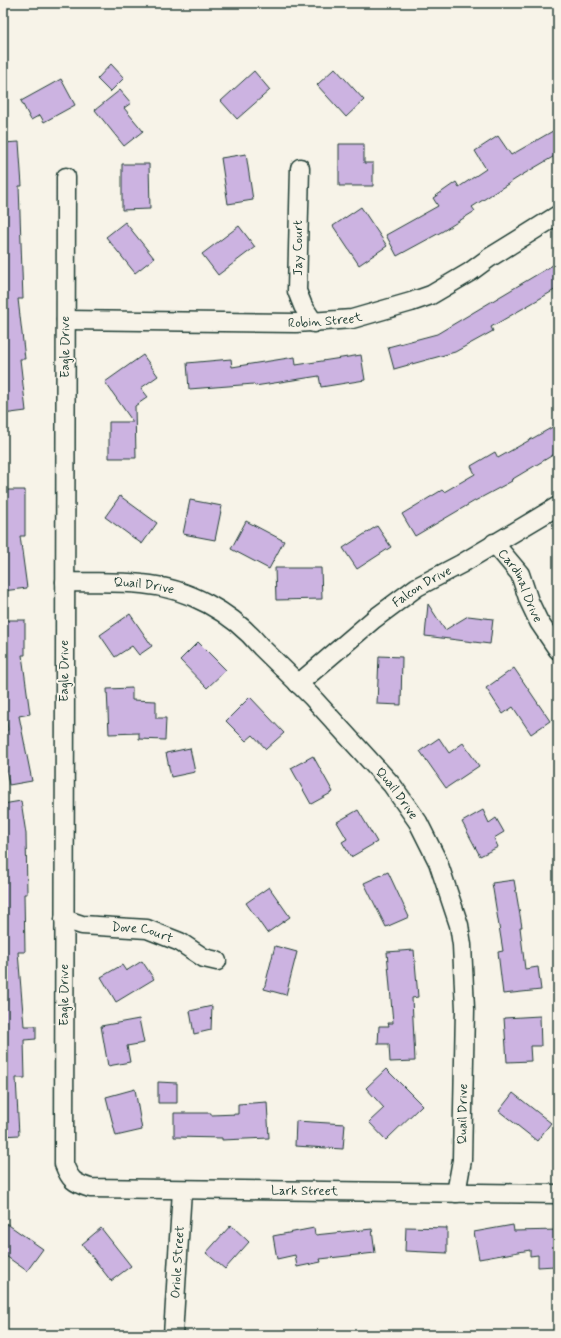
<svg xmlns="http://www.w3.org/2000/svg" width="561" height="1338" font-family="Mynerve,sans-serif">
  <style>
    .building { fill: #ccb3e1; stroke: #1f3d34 }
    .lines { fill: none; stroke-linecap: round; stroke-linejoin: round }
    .street-casing { stroke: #1f3d34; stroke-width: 21 }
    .street { stroke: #f7f3e8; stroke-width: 18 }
    .labels { text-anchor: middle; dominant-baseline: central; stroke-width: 4; stroke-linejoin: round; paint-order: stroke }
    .street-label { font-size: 13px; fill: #1f3d34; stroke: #f7f3e8 }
  </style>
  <rect width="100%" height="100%" fill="#f7f3e8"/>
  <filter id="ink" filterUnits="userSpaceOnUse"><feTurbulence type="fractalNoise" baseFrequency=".025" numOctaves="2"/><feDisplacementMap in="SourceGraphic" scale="8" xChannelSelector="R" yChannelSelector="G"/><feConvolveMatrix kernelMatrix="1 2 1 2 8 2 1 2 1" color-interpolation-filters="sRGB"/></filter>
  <g filter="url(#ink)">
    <g class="building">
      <path d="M111 64 124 78 110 92 97 79Z"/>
      <path d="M335 68 364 100 346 117 317 85Z"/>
      <path d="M254 71 270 90 237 119 221 101Z"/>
      <path d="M61 79 75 105 44 122 40 115 31 120 21 101Z"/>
      <path d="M120 90 131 103 124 108 143 131 124 146 95 110Z"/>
      <path d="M558 128V154L522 175 472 207 475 211 443 231 397 256 386 235 438 206 433 198 456 182 459 187 486 169 475 151 498 136 511 155Z"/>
      <path d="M19 142 22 186H19L23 299H18L25 359H20L26 411 3 414V143Z"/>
      <path d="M339 144H364V163H373V186H339Z"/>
      <path d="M246 154 253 200 228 204 221 158Z"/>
      <path d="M122 164H149L150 209 122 210Z"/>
      <path d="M361 207 387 246 359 265 333 226Z"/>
      <path d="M125 222 154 258 135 273 106 237Z"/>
      <path d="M239 226 255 247 218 275 202 254Z"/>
      <path d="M558 262V288L491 327 493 331 455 352 394 369 388 347 437 334Z"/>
      <path d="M143 355 158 376 141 388 148 397 135 406 136 458H109V422H133L105 382Z"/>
      <path d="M361 355 365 380 321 387 319 376 255 386 254 384 189 389 187 363 231 359 232 367 295 357 296 365Z"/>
      <path d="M558 424V452L511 480 512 481 473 502 415 536 402 514 442 490 444 492 475 474 471 466 495 452 498 458Z"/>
      <path d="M3 490H25V536H20L27 588 3 591Z"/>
      <path d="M120 496 157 523 142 544 105 517Z"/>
      <path d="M190 500 222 506 215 540 183 534Z"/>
      <path d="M246 521 284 541 269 569 231 549Z"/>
      <path d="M377 526 391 547 357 569 343 548Z"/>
      <path d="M275 568H321L322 599 276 600Z"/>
      <path d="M428 604 445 630 468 616 493 619 490 644 425 636Z"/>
      <path d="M130 614 152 646 139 655 132 646 115 657 100 635Z"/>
      <path d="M3 620H25V655H22L30 714 19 716 32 781 9 785 3 753V731L8 730 3 696Z"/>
      <path d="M198 642 226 670 207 688 180 660Z"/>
      <path d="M379 656 402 657 401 705 377 704Z"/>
      <path d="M514 668 550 721 531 734 513 707 503 714 486 688Z"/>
      <path d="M132 688V700L156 701V718H166L165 740 139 739V733L109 734 107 689Z"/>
      <path d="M250 697 284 733 266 749 253 735 246 741 226 721Z"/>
      <path d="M439 738 449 753 463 743 479 766 446 788 420 751Z"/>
      <path d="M190 748 195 772 171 777 166 753Z"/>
      <path d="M313 756 333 792 311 804 291 768Z"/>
      <path d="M21 801 26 834 27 894H24L25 952H18L24 1026H36V1039L24 1040 25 1078H16L19 1135 3 1136V804Z"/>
      <path d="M358 810 377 842 351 857 342 842 347 839 337 822Z"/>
      <path d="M483 810 489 823 496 818 504 832 494 838 498 847 480 856 462 822Z"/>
      <path d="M388 872 409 917 386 927 364 883Z"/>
      <path d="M514 880 522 927H520L525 969 538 967 541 990 503 994 498 952 503 951 492 883Z"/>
      <path d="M269 887 290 917 267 933 246 903Z"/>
      <path d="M275 946 297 952 286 995 264 989Z"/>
      <path d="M414 950 418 997 412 998 415 1061 390 1062 389 1044H378L379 1026H389L388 1023H393L387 952Z"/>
      <path d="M142 961 154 979 116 1002 101 977 122 965 126 971Z"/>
      <path d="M212 1006 211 1030 194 1034 190 1011Z"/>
      <path d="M540 1016 541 1046H530L531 1061 507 1062 504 1018Z"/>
      <path d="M139 1019 144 1043 127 1046 130 1062 108 1066 101 1026Z"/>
      <path d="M386 1069 422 1105 386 1140 369 1122 384 1108 366 1088Z"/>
      <path d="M158 1082 177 1083V1103H158Z"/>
      <path d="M135 1089 142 1130 116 1136 106 1097Z"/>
      <path d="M513 1093 551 1123 537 1141 499 1111Z"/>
      <path d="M267 1102 269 1138 222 1140V1138L174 1137V1113H211V1115L238 1114V1104Z"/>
      <path d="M296 1121 345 1124 343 1149 295 1146Z"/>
      <path d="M3 1221 43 1249 27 1271 3 1254Z"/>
      <path d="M231 1225 249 1242 225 1269 206 1253Z"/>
      <path d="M513 1225 514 1231 558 1230V1255L554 1256 555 1266 538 1267V1255L530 1256V1250L479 1259 474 1232Z"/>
      <path d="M406 1227 447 1228V1253L405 1251Z"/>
      <path d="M101 1228 131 1266 111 1281 82 1244Z"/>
      <path d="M314 1228 315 1235 372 1229 375 1253 320 1259 321 1262 297 1267 295 1255 277 1259 273 1236Z"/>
    </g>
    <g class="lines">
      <defs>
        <g id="street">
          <path d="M300 168 297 291 303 306 314 323"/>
          <path id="s1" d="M66 177 64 1164C70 1180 74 1183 90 1188L558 1194"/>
          <path id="s2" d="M66 320 296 323 352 319 411 302 431 295 470 272 489 258 558 215"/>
          <path id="s3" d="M494 543 520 574 529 601 539 622 558 650"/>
          <path id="s4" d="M65 582C90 583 116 581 142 584 188 588 232 612 261 647L311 696 392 785 418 822 438 862 459 925 462 945 465 1009 462 1160 456 1193"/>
          <path id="s5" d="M298 684 374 619 417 587 461 564 558 506"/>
          <path id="s6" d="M64 919 82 925 147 929 180 942 204 958 217 961"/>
          <path id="s7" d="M173 1335 182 1190"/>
        </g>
      </defs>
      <use href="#street" class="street-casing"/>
      <use href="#street" class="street"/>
    </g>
  </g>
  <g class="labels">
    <g class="street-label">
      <text transform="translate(298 248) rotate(-90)">Jay Court</text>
      <text stroke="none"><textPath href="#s2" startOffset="259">Robin Street</textPath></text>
      <text transform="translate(65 347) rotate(-90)">Eagle Drive</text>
      <text stroke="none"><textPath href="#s5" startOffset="158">Falcon Drive</textPath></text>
      <text stroke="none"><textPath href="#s3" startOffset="51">Cardinal Drive</textPath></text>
      <text stroke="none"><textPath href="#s4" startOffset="79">Quail Drive</textPath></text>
      <text transform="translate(64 671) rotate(-90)">Eagle Drive</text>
      <text stroke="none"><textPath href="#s4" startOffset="415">Quail Drive</textPath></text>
      <text stroke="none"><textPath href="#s6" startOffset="80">Dove Court</textPath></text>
      <text transform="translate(64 995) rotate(-90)">Eagle Drive</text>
      <text transform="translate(463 1114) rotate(-89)">Quail Drive</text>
      <text stroke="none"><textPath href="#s1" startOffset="1239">Lark Street</textPath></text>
      <text stroke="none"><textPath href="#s7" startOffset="73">Oriole Street</textPath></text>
    </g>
  </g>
  <rect width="561" height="1338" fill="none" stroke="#f7f3e8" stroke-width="16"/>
  <rect x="8" y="8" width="545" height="1322" fill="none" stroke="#1f3d34" stroke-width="1.5" filter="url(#ink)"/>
</svg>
